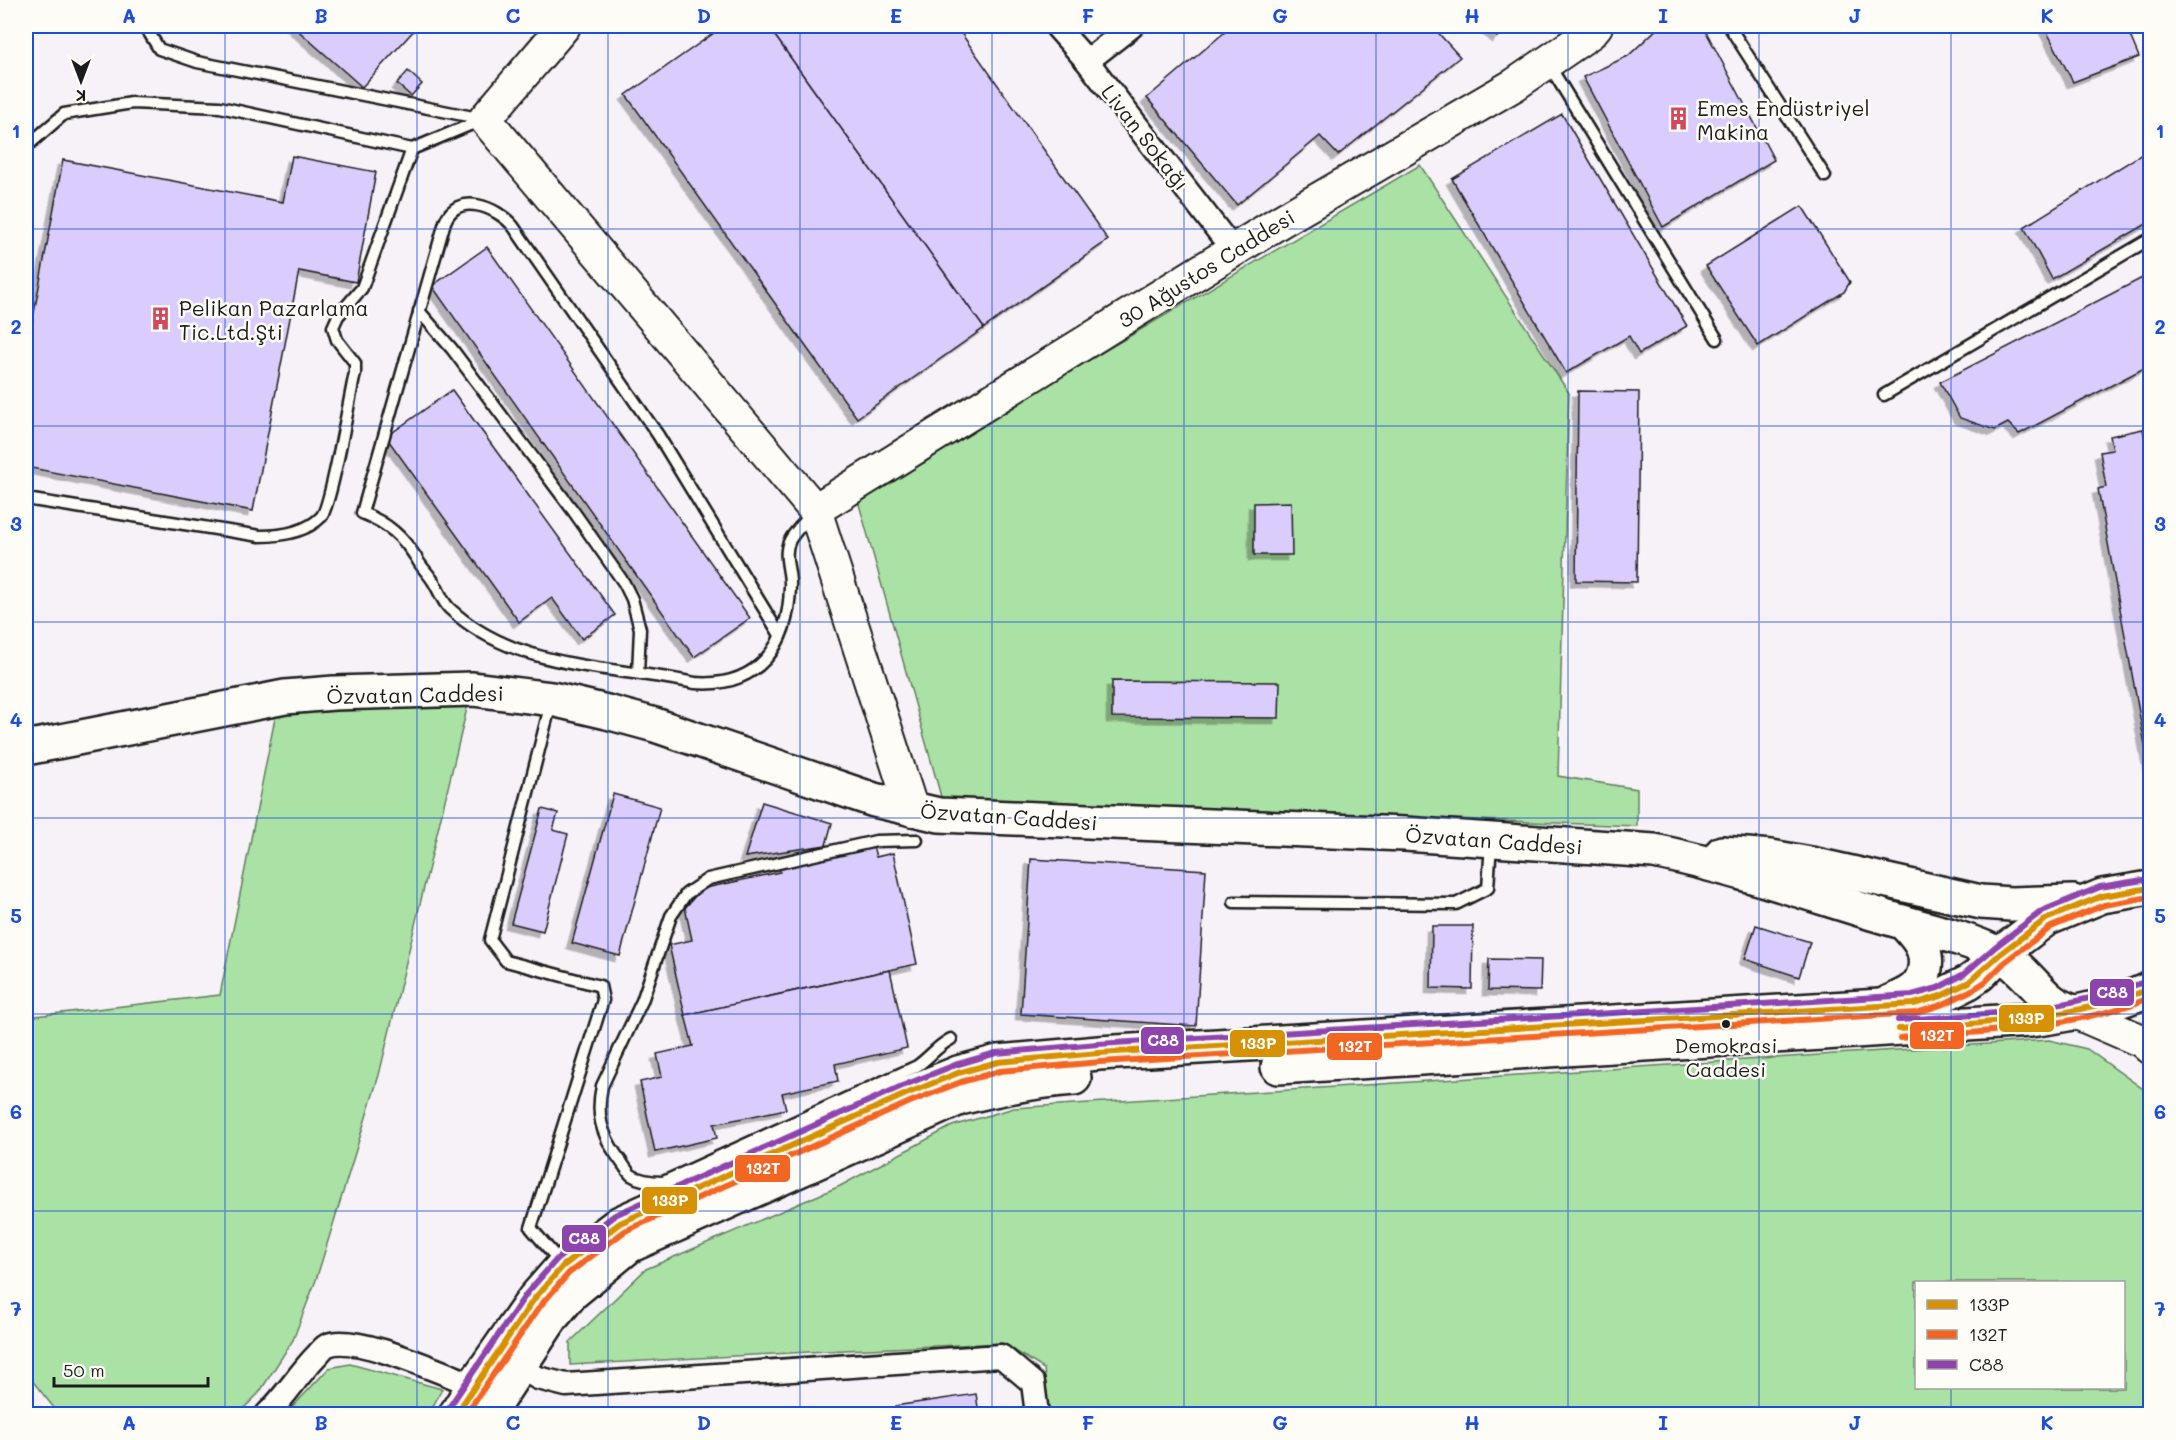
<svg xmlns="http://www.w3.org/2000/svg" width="2176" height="1440" font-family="Mali,sans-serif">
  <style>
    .green { fill: #aae1a4; stroke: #637e60; stroke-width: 1.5; fill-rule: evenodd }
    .building { fill: #dbccfe; stroke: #1c1c1c; stroke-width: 1.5; filter: url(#shadow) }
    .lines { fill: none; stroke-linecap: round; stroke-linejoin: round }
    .lane-casing { stroke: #1c1c1c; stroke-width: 15 }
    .street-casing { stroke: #1c1c1c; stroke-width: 27 }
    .secondary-casing { stroke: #1c1c1c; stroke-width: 36 }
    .primary-casing { stroke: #1c1c1c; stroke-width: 38 }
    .lane { stroke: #fdfcf7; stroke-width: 10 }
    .street { stroke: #fdfcf7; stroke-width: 22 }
    .secondary { stroke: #fdfcf7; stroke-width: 32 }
    .primary { stroke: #fdfcf7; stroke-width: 33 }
    .bus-1-casing { stroke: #fdfcf7; stroke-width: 10 }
    .bus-2-casing { stroke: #fdfcf7; stroke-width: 10 }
    .bus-3-casing { stroke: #fdfcf7; stroke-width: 10 }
    .bus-1 { stroke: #d69104; stroke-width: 6 }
    .bus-2 { stroke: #f26522; stroke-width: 6 }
    .bus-3 { stroke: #8e44ad; stroke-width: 6 }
    .grid { fill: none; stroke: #1d4ed8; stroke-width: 1.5; stroke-opacity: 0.55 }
    .bus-dot { fill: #1c1c1c; stroke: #fdfcf7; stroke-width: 2 }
    .labels { text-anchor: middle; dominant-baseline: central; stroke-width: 5; stroke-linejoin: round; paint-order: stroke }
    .bus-label { font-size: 20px; fill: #1c1c1c; stroke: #fdfcf7 }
    .poi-label { font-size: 21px; fill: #1c1c1c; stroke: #fdfcf7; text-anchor: start }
    .street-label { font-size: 21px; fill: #1c1c1c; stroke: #fdfcf7 }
    .line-badge { stroke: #fdfcf7; stroke-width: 2 }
    .badge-label { font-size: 16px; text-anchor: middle; font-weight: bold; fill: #fff }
    .neatline { fill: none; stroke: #1d4ed8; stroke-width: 2 }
    .grid-label { font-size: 20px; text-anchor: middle; font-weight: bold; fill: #1d4ed8 }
  </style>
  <defs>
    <filter id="shadow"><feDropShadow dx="-5.5" dy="5.5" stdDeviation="0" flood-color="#0004"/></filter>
  </defs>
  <rect width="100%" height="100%" fill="#f6f2f8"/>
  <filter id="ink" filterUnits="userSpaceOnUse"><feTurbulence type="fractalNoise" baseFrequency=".0167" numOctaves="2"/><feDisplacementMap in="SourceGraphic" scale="12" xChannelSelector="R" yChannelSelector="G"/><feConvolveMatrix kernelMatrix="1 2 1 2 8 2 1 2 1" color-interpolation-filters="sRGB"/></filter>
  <g filter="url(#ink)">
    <g class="green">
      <path d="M1420 165 1569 393 1558 776 1637 789V826L942 800 857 497Z"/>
      <path d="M469 700 379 1075 316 1280 293 1340 259 1393 238 1414H59L26 1373V1017L220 995 276 713Z"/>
      <path d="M2049 1040 2087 1049 2150 1094V1414H1049L1044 1369 1003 1343 845 1350 570 1365V1342L646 1269 840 1186 952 1126 1014 1108ZM1916 1282H2124V1388H1916Z"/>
      <path d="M350 1364 442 1389 429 1414H286L329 1368Z"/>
    </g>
    <g class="building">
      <path d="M293 26H418L362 87Z"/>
      <path d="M724 26H768L984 328 857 418 626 95Z"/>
      <path d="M768 26H956L1108 240 984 328Z"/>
      <path d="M1232 26H1432L1460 57 1338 155 1320 136 1237 205 1147 98Z"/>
      <path d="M1485 26H1508L1497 37Z"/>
      <path d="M1660 26H1703L1774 160 1663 227 1583 77 1628 56Z"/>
      <path d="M2044 26H2126L2139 57 2073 82Z"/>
      <path d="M408 71 422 84 411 96 397 84Z"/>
      <path d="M1562 114 1687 326 1639 354 1629 336 1566 373 1452 179Z"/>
      <path d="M2150 149V222L2052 279 2024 227Z"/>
      <path d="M292 156 376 172 356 282 299 271 253 511 26 467V355L63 160 283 202Z"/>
      <path d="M1802 206 1850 282 1844 292 1758 346 1706 266Z"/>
      <path d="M487 247 750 618 694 657 432 286Z"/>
      <path d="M2150 274V365L2019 434 2008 423 1995 430 1960 418 1940 382Z"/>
      <path d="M452 390 615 615 582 639 552 598 519 622 386 437Z"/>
      <path d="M1578 391 1639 392 1637 582 1576 581Z"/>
      <path d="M2143 429 2150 471V772L2098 489 2106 487 2100 452 2113 450 2110 436Z"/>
      <path d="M1291 502 1292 555H1254V503Z"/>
      <path d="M1112 681 1280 682 1279 718 1112 717Z"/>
      <path d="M613 794 660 807 620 956 572 943Z"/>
      <path d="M762 802 832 823 826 845 745 857Z"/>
      <path d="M542 809 558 813 553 830 568 834 543 931 511 923Z"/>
      <path d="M873 846 876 857 893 853 917 964 685 1015 669 945 692 940 685 908 701 889 780 872 779 867Z"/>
      <path d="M1031 859 1206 870 1196 1026 1021 1014Z"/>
      <path d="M1756 925 1810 942 1799 977 1745 959Z"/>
      <path d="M1432 926H1473L1472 989 1431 988Z"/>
      <path d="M1489 959 1541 960 1540 991 1488 990Z"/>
      <path d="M890 970 907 1048 835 1064 838 1081 782 1093 786 1109 714 1124 717 1138 655 1152 640 1082 662 1077 657 1054 693 1046 685 1015Z"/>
      <path d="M976 1394 979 1414H896L895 1406Z"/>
    </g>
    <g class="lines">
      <defs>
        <g id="lane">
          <path d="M145 26 159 49 197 62 483 119"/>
          <path d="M1729 26 1825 176"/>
          <path d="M1549 65 1717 339"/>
          <path d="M26 147 64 114 132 103 220 107 412 149 484 119"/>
          <path d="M419 311 452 349 574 512 624 583 632 599 640 629 638 673"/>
          <path d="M1884 395 2150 239"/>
          <path d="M26 499 260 536C281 536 305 533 321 517 331 507 350 395 355 373V363L337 340 333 327 338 316 362 288 412 149"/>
          <path d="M780 635 658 435 513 226C497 207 457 191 445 222L362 513C388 523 403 537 417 559 421 567 428 573 433 581 439 590 442 601 449 608 516 671 611 665 695 683 758 688 789 646 790 586 791 571 782 555 790 540 795 531 804 523 811 515"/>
          <path d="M551 703 490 940 506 961 600 986 603 1000 531 1228 561 1263"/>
          <path d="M917 840 876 841 708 879 686 894 671 916 642 1001 602 1086C596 1114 601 1133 617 1156 622 1162 626 1170 631 1175 640 1181 653 1182 663 1182L917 1066C930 1057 937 1046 951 1039"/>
          <path d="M1234 902 1456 904 1488 888 1491 843"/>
        </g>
        <g id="street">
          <path d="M1056 26 1087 61 1233 250"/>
          <path d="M1087 61 1132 26"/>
          <path d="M518 1366 538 1378 566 1385 1001 1356 1033 1383 1037 1414"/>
          <path d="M267 1414C286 1396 299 1373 318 1354 321 1351 324 1346 328 1345 355 1333 444 1374 474 1385"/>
        </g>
        <g id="secondary">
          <path d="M564 26 485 119 815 510 912 810"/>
          <path d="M815 510 1281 221 1514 85 1590 33 1596 26"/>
          <path d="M2077 1013 2142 1041 2150 1048"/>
        </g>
        <g id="primary">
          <path d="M26 748 285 697 334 693 473 689 552 699 607 712 655 725 874 800 939 815 1405 834 1654 851C1731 867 1806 893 1882 916 1917 927 1965 937 1998 954 2018 963 2033 985 2049 999 2057 1006 2067 1010 2077 1013"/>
          <path d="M1722 853 1771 857 1816 865 1981 902 2011 904 2073 902"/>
          <path d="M1888 1003C1897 999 1907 995 1914 989 1919 985 1922 979 1924 973 1930 951 1918 938 1904 923"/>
          <path d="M1278 1067 2031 1020C2073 1014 2112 1006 2150 989"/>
          <path d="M456 1414 474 1385 534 1299 563 1266 620 1223 906 1094 958 1073 998 1062 1099 1053 1914 1004 1941 996 1969 982 1979 975 2000 954 2046 919 2102 896 2150 888"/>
          <path d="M488 1414 552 1317 572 1293 629 1246 960 1098C998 1088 1035 1081 1074 1078"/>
        </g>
      </defs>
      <use href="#lane" class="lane-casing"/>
      <use href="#street" class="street-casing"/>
      <use href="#secondary" class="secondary-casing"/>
      <use href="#primary" class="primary-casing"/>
      <use href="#lane" class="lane"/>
      <use href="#street" class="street"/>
      <use href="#secondary" class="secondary"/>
      <use href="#primary" class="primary"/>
      <defs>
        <g id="bus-1">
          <path d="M1899 1029C1986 1023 2067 1020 2150 989"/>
          <path d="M456 1414 534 1299 563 1266 620 1223 906 1094 958 1073 998 1062 1099 1053 1914 1004 1941 996 1969 982 2000 954 2046 919 2102 896 2150 888"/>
        </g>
        <g id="bus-2">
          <path d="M1900 1038C1985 1032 2069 1029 2150 998"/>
          <path d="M466 1414 541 1305 569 1273 625 1231 910 1102 961 1082 1000 1071 1100 1062 1916 1013 1944 1004 1974 989 1985 982 2006 961 2051 927 2104 905 2150 897"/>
        </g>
        <g id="bus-3">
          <path d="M1898 1020C1985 1015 2065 1011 2147 981"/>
          <path d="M448 1409 527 1293 557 1259 615 1215 902 1086 955 1065 996 1053 1098 1044 1912 995 1938 988 1964 974 1995 947 2042 911 2100 887 2149 879"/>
        </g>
      </defs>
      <use href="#bus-1" class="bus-1-casing"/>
      <use href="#bus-2" class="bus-2-casing"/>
      <use href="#bus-3" class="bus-3-casing"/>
      <use href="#bus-1" class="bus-1"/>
      <use href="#bus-2" class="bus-2"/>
      <use href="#bus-3" class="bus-3"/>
    </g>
  </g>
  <path class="grid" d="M225 26V1414M417 26V1414M608 26V1414M800 26V1414M992 26V1414M1184 26V1414M1376 26V1414M1568 26V1414M1759 26V1414M1951 26V1282M26 229H2150M26 426H2150M26 622H2150M26 818H2150M26 1014H2150M26 1211H2150M1951 1388V1414"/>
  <defs>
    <symbol id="building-bare" viewBox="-9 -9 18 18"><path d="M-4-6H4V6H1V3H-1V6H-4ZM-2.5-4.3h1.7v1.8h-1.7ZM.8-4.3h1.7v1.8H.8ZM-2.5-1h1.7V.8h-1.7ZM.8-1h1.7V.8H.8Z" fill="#d1495b" stroke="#fdfcf7" stroke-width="2.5" paint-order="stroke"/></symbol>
  </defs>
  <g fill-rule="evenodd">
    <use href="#building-bare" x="1662" y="102" width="33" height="33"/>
    <use href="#building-bare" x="144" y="302" width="33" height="33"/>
  </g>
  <circle class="bus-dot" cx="1726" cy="1024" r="5"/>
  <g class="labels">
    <g class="bus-label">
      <text x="1726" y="1045">Demokrasi<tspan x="1726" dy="24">Caddesi</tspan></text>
    </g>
    <g class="poi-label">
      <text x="1697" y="107">Emes Endüstriyel<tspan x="1697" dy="24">Makina</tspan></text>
      <text x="179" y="307">Pelikan Pazarlama<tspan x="179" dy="24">Tic.Ltd.Şti</tspan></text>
    </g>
    <g class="street-label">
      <text transform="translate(1146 137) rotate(52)">Livan Sokağı</text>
      <text transform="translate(1206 268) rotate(-32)">30 Ağustos Caddesi</text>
      <text transform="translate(415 694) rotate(-1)">Özvatan Caddesi</text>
      <text transform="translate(1009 816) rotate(4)">Özvatan Caddesi</text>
      <text transform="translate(1494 840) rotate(4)">Özvatan Caddesi</text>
    </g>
  </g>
  <g class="line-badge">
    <rect x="2089" y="978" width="46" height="29" rx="6" fill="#8e44ad"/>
    <rect x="1998" y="1004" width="57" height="29" rx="6" fill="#d69104"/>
    <rect x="1909" y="1021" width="56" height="29" rx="6" fill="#f26522"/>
    <rect x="1140" y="1026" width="45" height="29" rx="6" fill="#8e44ad"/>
    <rect x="1229" y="1029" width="57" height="29" rx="6" fill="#d69104"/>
    <rect x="1326" y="1032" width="57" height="29" rx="6" fill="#f26522"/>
    <rect x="734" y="1154" width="57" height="29" rx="6" fill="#f26522"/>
    <rect x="641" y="1186" width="57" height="29" rx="6" fill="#d69104"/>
    <rect x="561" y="1224" width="46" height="29" rx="6" fill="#8e44ad"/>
  </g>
  <g class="badge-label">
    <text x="2112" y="998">C88</text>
    <text x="2026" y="1024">133P</text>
    <text x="1937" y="1041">132T</text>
    <text x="1163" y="1046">C88</text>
    <text x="1258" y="1049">133P</text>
    <text x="1355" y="1052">132T</text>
    <text x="763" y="1174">132T</text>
    <text x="670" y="1206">133P</text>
    <text x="584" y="1244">C88</text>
  </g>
  <rect width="2176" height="1440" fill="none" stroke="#fdfcf7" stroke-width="66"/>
  <rect x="1915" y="1281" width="210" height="108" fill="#fdfcf7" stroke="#a3a29f" stroke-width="1.5"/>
  <rect x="1927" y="1300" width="30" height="9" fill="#d69104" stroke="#a3a29f" stroke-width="1.5"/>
  <text x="1969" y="1311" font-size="18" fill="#1c1c1c">133P</text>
  <rect x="1927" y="1330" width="30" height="9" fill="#f26522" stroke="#a3a29f" stroke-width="1.5"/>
  <text x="1969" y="1341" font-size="18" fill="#1c1c1c">132T</text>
  <rect x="1927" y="1360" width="30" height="9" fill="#8e44ad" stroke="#a3a29f" stroke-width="1.5"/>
  <text x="1969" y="1371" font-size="18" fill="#1c1c1c">C88</text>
  <g transform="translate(81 81) rotate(180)" stroke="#fdfcf7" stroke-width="4.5" paint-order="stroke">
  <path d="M0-4.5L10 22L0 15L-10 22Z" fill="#1c1c1c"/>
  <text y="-9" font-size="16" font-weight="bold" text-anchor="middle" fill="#1c1c1c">K</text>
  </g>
  <path d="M54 1377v9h154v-9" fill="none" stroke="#1c1c1c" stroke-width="3"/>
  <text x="63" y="1377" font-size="18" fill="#1c1c1c" stroke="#fdfcf7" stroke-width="4.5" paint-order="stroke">50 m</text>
  <rect x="33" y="33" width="2110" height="1374" class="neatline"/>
  <g class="grid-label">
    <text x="129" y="23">A</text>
    <text x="321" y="23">B</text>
    <text x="513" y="23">C</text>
    <text x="704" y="23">D</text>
    <text x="896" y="23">E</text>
    <text x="1088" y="23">F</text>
    <text x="1280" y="23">G</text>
    <text x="1472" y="23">H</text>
    <text x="1663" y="23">I</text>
    <text x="1855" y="23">J</text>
    <text x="2047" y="23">K</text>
    <text x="16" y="138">1</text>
    <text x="2160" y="138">1</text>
    <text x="16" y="334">2</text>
    <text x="2160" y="334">2</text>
    <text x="16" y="531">3</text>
    <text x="2160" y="531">3</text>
    <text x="16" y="727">4</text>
    <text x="2160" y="727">4</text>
    <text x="16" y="923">5</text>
    <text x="2160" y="923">5</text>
    <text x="16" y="1119">6</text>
    <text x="2160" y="1119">6</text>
    <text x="16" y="1316">7</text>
    <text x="2160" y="1316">7</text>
    <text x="129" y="1430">A</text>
    <text x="321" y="1430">B</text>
    <text x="513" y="1430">C</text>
    <text x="704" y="1430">D</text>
    <text x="896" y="1430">E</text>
    <text x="1088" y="1430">F</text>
    <text x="1280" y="1430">G</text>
    <text x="1472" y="1430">H</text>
    <text x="1663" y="1430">I</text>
    <text x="1855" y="1430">J</text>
    <text x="2047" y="1430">K</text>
  </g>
</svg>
